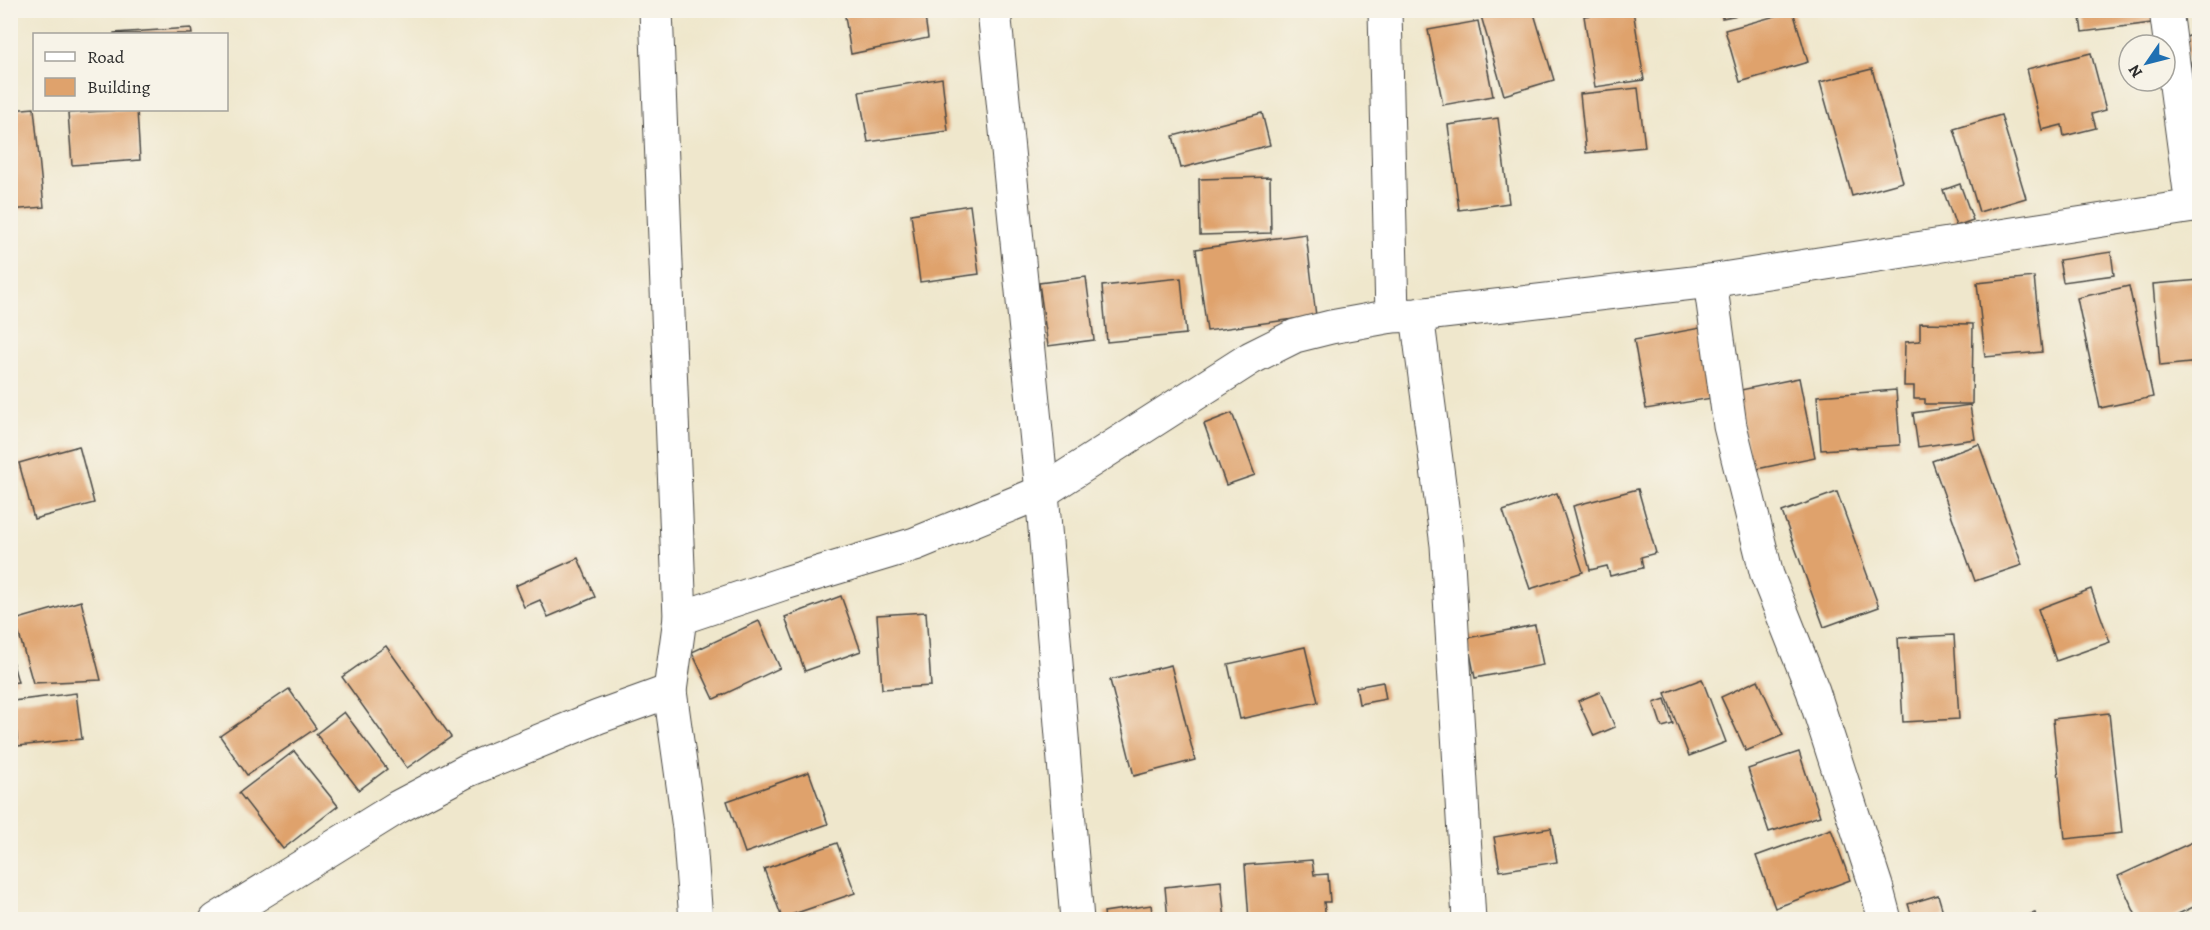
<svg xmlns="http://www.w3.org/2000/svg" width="2210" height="930" font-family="Alegreya,serif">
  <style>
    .building { fill: #dfa26c }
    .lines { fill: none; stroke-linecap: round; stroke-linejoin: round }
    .street-casing { stroke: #484743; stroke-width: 35 }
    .street { stroke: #fff; stroke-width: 33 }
  </style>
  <rect width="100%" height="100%" fill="#f7f3e8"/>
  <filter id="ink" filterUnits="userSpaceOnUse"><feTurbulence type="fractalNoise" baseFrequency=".0167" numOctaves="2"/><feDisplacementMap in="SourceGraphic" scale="12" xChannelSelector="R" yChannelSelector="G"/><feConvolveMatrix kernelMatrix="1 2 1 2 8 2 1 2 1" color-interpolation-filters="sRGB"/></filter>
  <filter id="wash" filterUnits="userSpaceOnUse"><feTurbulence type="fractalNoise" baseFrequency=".008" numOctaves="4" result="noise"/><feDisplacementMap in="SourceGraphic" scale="24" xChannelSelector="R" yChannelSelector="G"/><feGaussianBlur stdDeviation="1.35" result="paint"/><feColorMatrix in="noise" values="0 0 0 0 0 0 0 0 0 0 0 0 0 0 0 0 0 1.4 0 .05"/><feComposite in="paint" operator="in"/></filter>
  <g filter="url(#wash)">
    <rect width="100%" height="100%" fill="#efe7cc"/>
    <g id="blocks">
      <g class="building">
        <path d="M844 10H924L928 38 851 54Z"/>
        <path d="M1499 10H1533L1554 80 1504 95 1481 16Z"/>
        <path d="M1633 10 1644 80 1595 87 1584 16Z"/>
        <path d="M1721 10H1754V12L1722 18Z"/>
        <path d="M2079 10H2158L2159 22 2082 32Z"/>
        <path d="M1793 11 1808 62 1740 82 1725 30Z"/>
        <path d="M1478 21 1493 96 1443 105 1428 30Z"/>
        <path d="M191 28 192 34H114V33Z"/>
        <path d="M2200 31V83L2180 40Z"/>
        <path d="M2091 53 2106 110 2092 114 2096 128 2064 136 2062 125 2042 130 2027 69Z"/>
        <path d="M1872 69 1903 182 1852 196 1820 82Z"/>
        <path d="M942 78 948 131 868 142 859 92Z"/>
        <path d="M1638 88 1645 147 1586 153 1580 94Z"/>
        <path d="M34 108 44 207 10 210V110Z"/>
        <path d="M120 110H137L140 160 72 165 68 113Z"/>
        <path d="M1262 113 1270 145 1181 168 1173 136Z"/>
        <path d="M2001 115 2026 198 1979 212 1954 129Z"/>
        <path d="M1498 118 1509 203 1459 210 1448 125Z"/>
        <path d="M1270 177 1271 233 1200 235 1199 179Z"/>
        <path d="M1960 184 1973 220 1956 226 1943 190Z"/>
        <path d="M970 205 979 274 920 282 911 214Z"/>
        <path d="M1306 234 1316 316 1207 331 1196 249Z"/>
        <path d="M2111 252 2114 275 2063 282 2059 260Z"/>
        <path d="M1086 277 1094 340 1048 346 1039 283Z"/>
        <path d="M2034 277 2042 352 1985 357 1977 283Z"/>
        <path d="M1181 278 1186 334 1107 342 1102 286Z"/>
        <path d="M2200 280V362L2160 366 2153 284Z"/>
        <path d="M2129 286 2153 397 2100 408 2077 298Z"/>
        <path d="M1920 323 1973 324 1972 404H1925V399H1914V386H1904L1905 342 1920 341Z"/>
        <path d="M1700 328 1712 398 1646 409 1634 340Z"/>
        <path d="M1799 378 1815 457 1752 470 1736 391Z"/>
        <path d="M1896 390 1900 445 1821 450 1817 396Z"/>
        <path d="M1970 405 1975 439 1918 447 1913 413Z"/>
        <path d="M1232 413 1255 475 1226 485 1204 424Z"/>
        <path d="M1979 444 2022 565 1975 581 1932 461Z"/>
        <path d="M79 446 94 503 34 519 19 463Z"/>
        <path d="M1638 489 1656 553 1641 557 1643 568 1610 576 1607 566 1590 570 1573 506Z"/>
        <path d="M1837 492 1879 607 1824 627 1782 512Z"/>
        <path d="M1557 493 1583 572 1530 589 1503 511Z"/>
        <path d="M578 558 595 597 548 617 540 600 524 607 515 586Z"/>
        <path d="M2091 589 2110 642 2056 661 2038 609Z"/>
        <path d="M841 596 861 651 805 671 785 617Z"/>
        <path d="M81 601 101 680 33 683 15 620Z"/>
        <path d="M926 612 931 686 882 689 877 615Z"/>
        <path d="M759 621 780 668 714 699 692 652Z"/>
        <path d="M1535 625 1543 665 1475 678 1467 638Z"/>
        <path d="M1954 635 1959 719 1903 722 1898 638Z"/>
        <path d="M386 646 451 737 407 768 342 677Z"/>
        <path d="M1305 647 1318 702 1240 719 1228 664Z"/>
        <path d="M10 653 18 682 10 683Z"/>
        <path d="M1171 665 1195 760 1134 776 1110 680Z"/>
        <path d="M1702 679 1726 742 1689 756 1665 693Z"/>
        <path d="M1758 680 1783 735 1746 751 1721 697Z"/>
        <path d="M1383 682 1386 699 1359 704 1356 687Z"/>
        <path d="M289 689 316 728 247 775 220 736Z"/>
        <path d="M1600 692 1615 727 1594 736 1578 701Z"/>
        <path d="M76 693 82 739 18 746 13 701Z"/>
        <path d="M1665 699 1673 724 1662 727 1654 703Z"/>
        <path d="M344 712 387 769 359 790 316 734Z"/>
        <path d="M2109 713 2122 833 2065 839 2053 719Z"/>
        <path d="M294 751 338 806 283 849 239 793Z"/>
        <path d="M1799 752 1820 816 1769 832 1748 769Z"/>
        <path d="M809 772 828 824 745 853 727 801Z"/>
        <path d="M1551 828 1557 862 1500 871 1494 837Z"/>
        <path d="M1831 829 1850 880 1775 908 1756 856Z"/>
        <path d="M2197 840 2200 846V904L2165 920H2138L2118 876Z"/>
        <path d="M837 843 855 893 782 918 764 869Z"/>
        <path d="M1312 860 1314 875 1328 874 1330 902H1324L1326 920H1249L1245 865Z"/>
        <path d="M1221 881 1225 920H1168L1165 887Z"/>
        <path d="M1938 895 1944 915 1931 920H1913L1908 904Z"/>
        <path d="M1151 905 1153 920H1105L1104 912Z"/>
        <path d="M2035 913 2037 920H2014V919Z"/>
      </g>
    </g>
  </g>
  <g filter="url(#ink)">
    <use href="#blocks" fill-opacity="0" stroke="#484743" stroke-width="1.5"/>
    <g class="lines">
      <defs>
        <g id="street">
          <path d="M656 10 680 618"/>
          <path d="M994 10 1042 492 1077 920"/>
          <path d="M1385 10 1392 316"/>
          <path d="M2166 10 2192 206"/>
          <path d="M1710 281 1730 426 1767 575 1813 691 1876 886 1885 920"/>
          <path d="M1417 315 1447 545 1469 920"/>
          <path d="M216 920 398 807 466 771 598 717 670 691"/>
          <path d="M696 920 689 828 670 691 680 618 785 583 915 544 1042 492 1251 358 1295 336 1331 327 1392 316 1417 315 1710 281 2200 205"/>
        </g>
      </defs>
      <use href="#street" class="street-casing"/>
      <use href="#street" class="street"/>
    </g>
  </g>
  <rect width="2210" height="930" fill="none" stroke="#f7f3e8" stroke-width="36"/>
  <rect x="33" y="33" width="195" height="78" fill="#f7f3e8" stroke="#a5a39c" stroke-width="1.5"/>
  <rect x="45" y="52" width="30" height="9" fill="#ffffff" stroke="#a5a39c" stroke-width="1.5"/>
  <text x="87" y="63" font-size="18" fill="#2b2b2b">Road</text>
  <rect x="45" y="78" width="30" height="18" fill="#dfa26c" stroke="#a5a39c" stroke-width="1.5"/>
  <text x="87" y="93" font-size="18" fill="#2b2b2b">Building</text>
  <g transform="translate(2147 63) rotate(235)"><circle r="28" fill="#f7f3e8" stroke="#a5a39c" stroke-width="1.5"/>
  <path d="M0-4.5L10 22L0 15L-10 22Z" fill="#1f6fb2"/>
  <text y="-9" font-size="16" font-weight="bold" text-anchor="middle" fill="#2b2b2b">N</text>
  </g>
</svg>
